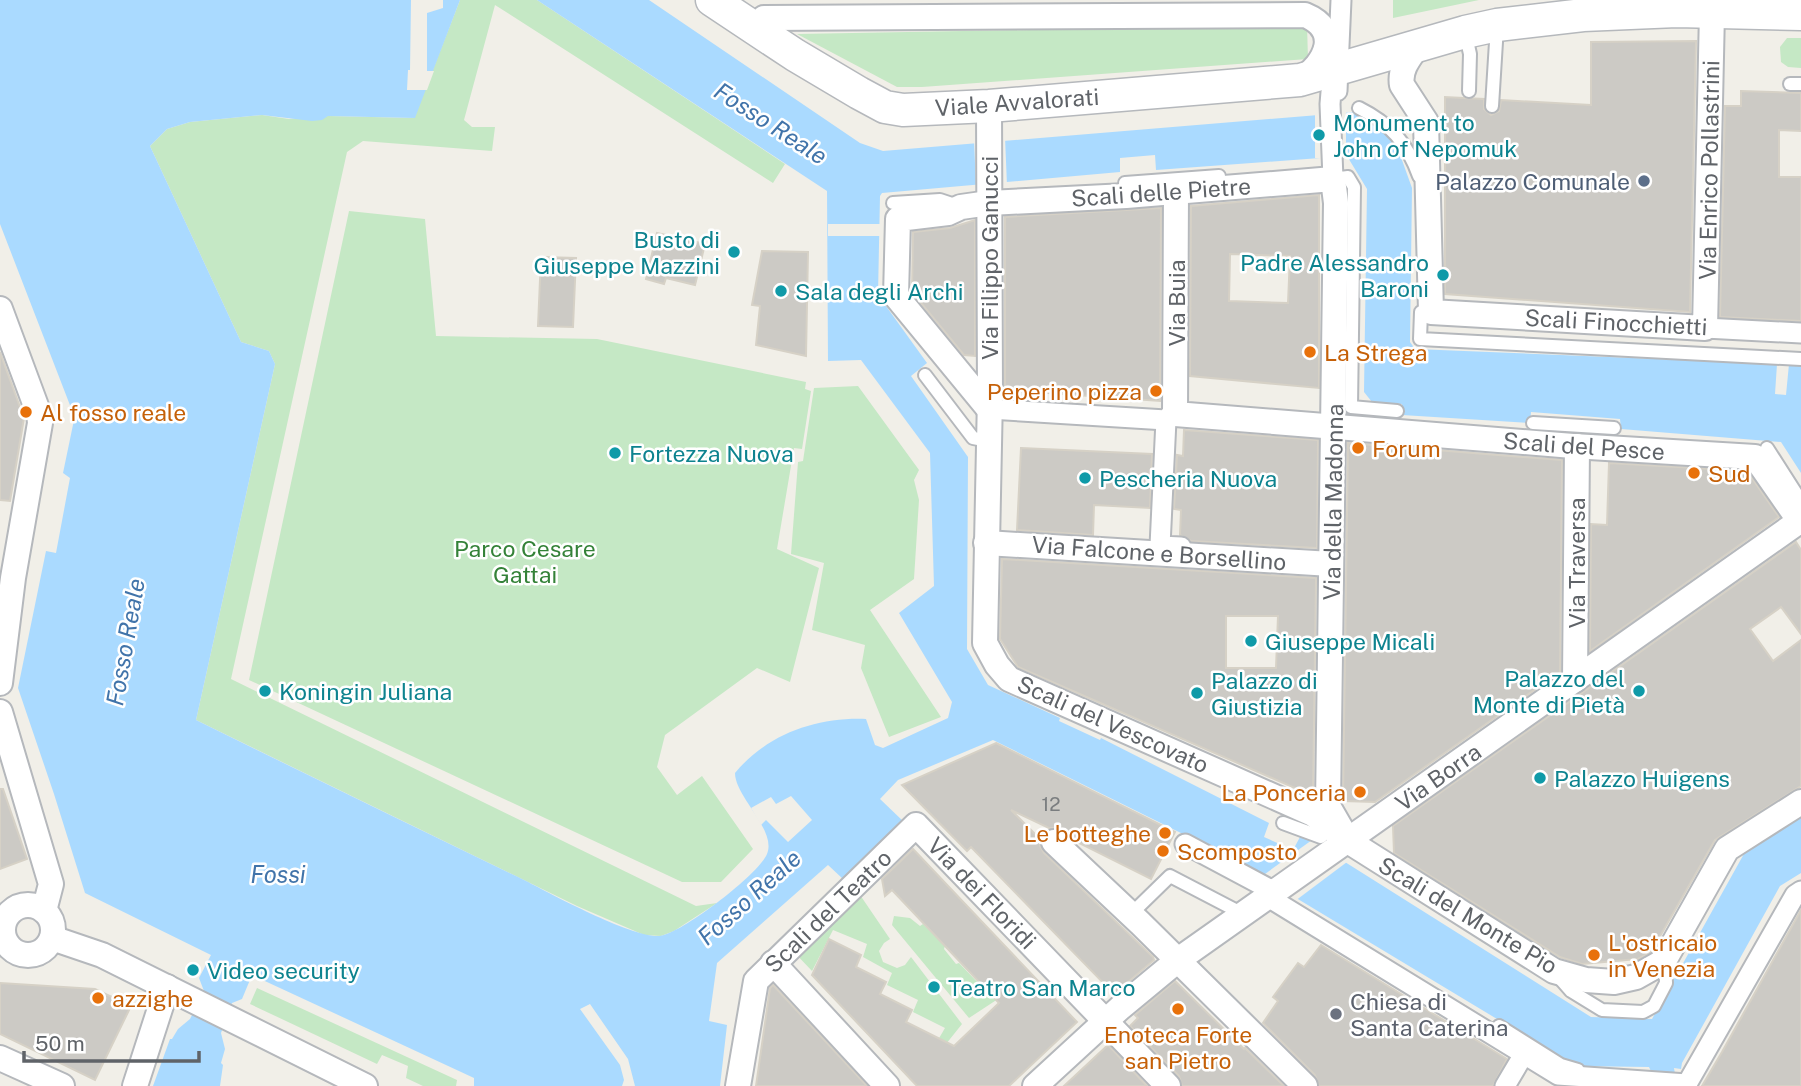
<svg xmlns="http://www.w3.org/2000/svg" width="1801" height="1086" font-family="'Public Sans',sans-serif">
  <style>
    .green { fill: #c5e8c5 }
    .water { fill: #aadaff }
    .pier { fill: #f1efe8 }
    .building { fill: #cccac5; stroke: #d6d1c6; stroke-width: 2; fill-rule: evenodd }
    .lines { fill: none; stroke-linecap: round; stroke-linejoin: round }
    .service-casing { stroke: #b5b8bc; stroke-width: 16 }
    .pedestrian-casing { stroke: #b5b8bc; stroke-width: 23 }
    .minor-casing { stroke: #b5b8bc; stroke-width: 28 }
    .tertiary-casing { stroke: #b5b8bc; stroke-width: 35 }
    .service { stroke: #fff; stroke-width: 12 }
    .pedestrian { stroke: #fff; stroke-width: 19 }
    .minor { stroke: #fff; stroke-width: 24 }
    .tertiary { stroke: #fff; stroke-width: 32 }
    .culture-dot { fill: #0f9aa8; stroke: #fff; stroke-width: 2.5 }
    .service-dot { fill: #5c6f8a; stroke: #fff; stroke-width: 2.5 }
    .food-dot { fill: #e8710a; stroke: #fff; stroke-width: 2.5 }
    .worship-dot { fill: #6b7280; stroke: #fff; stroke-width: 2.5 }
    .labels { text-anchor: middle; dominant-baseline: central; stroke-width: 5; stroke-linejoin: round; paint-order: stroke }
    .number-label { font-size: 19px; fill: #7a7d7f }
    .street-label { font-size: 23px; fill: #5f6368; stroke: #fff }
    .culture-label { font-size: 23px; fill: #0d838f; stroke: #fff; text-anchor: start }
    .service-label { font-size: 23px; fill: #4e5e75; stroke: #fff; text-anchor: end }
    .food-label { font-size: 23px; fill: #c56008; stroke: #fff; text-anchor: start }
    .park-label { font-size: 23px; fill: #348238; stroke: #fff }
    .worship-label { font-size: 23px; fill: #5b616d; stroke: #fff; text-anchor: start }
    .water-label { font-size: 24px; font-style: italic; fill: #4174aa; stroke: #fff }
  </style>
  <rect width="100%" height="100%" fill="#f1efe8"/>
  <g class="green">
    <path d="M460 0H537L785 164 773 183 495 5 464 120 472 127H495L492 151 363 141 347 152 231 679 696 906 717 903 674 931 661 936 644 935 577 906 196 720 275 364 269 351 241 342 150 146 167 129 190 122 262 115 289 119 328 116 414 118Z"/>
    <path d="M1393 0H1479L1393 18Z"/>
    <path d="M1307 25 1308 59 922 87H897L797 34Z"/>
    <path d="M1787 38H1801V68L1788 67 1781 62 1780 47Z"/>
    <path d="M349 211 425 219 436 336 597 339 806 382 805 389 811 391 802 449 794 448 777 549 819 568 790 682 757 668 665 735 657 767 677 795 702 776 753 849 721 882H682L249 680Z"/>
    <path d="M858 386 919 470 914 480 919 500 914 579 870 610 941 717 889 737 861 668 865 645 812 630 824 563 791 554 798 462 803 461 814 388Z"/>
    <path d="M858 892 890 939 884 943 879 951 883 962 897 968 905 965 911 957 962 1024 946 1044 938 1040 945 1028 913 1012 918 1000 887 985 892 973 863 957 867 944 833 930 812 971 794 952Z"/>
    <path d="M894 916 910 918 920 926 923 924 945 946 944 949 956 964 959 963 983 988 997 987 1004 995 969 1018 892 925Z"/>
    <path d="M257 988 457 1080 456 1086H423L406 1078 408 1066 382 1055 377 1064 250 1004Z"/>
  </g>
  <path class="water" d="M0 0H460L415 118 328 116 322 120 312 121 262 115 190 122 167 129 150 146 241 342 269 351 275 364 196 720C306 774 416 828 526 881 553 895 631 937 658 936 679 936 759 874 767 854 777 830 735 797 735 773 767 734 817 717 866 719L875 745 883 748 948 718 952 702 899 613 934 586 930 453 861 360 828 361 827 191 537 0H649L860 143 883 151 1355 112 1379 125 1398 149 1412 188 1410 342 1415 349 1777 364 1775 394 1786 395 1789 364 1801 365V473L1781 442 1621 429 1620 419 1531 412 1530 423 1402 415V404L1372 402 1364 392 1367 189 1347 156 1156 170 1155 155 1120 158V172L882 193 880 196 878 295 927 363 911 376 968 457 967 649 988 685 1060 718 1059 721 1100 740 1101 738 1269 823 1264 837 1293 850 1300 837 1310 840 1591 1017 1652 1019 1745 852 1801 817V873L1780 886 1682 1063 1681 1069 1674 1068 1677 1086H1658L1649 1067 1575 1066 1258 875 1189 837 993 740 898 780 880 799 904 822 843 879 828 865 717 963 709 1021 727 1025 720 1086H474V1078L252 975 242 999 232 1003 221 1033 225 1049 221 1063 223 1065 220 1086H153L170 1039H172L178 1029 190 1019 204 991 199 978 211 955 85 893 54 794 18 688 46 551 56 553 70 478 63 473 74 420 73 413 0 224Z"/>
  <g class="pier">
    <path d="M411 0H443V8L427 13V71H434L427 90H407L408 70H410Z"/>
    <path d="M1346 109V158H1315V111Z"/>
    <path d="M1005 137 1007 186 976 187 974 140Z"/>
    <rect x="828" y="224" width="54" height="12"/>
    <path d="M791 796 812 820 788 842 766 820 761 825 751 808 771 797 776 804Z"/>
    <path d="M1312 840 1347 862 1295 901 1258 879Z"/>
    <path d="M590 1004 628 1059 635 1086H622L624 1080 620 1065 580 1009Z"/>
  </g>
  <g class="building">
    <path d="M1696 41 1690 312 1445 294V97L1484 99V109L1491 115 1499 111 1501 100 1591 105V42Z"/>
    <path d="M1741 91 1801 93V131L1779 130V177H1801V321L1720 317 1725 106H1741Z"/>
    <path d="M1319 195V388L1190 376 1191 206ZM1230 254 1290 256 1288 303 1229 301Z"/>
    <path d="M1161 208 1160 401 1005 390V217Z"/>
    <path d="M975 220V356L964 355 912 292 913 232 950 228Z"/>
    <path d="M657 233 705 244 695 285 666 278 664 284 646 279Z"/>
    <path d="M762 251 808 252 806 356 756 345 760 306 752 305Z"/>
    <path d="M541 257 576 258 573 327 538 326Z"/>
    <path d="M0 352 24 418 10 501 0 500Z"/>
    <path d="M1184 430 1318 440 1317 548 1191 541 1180 535 1181 510 1174 509 1177 455 1183 456Z"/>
    <path d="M1348 443 1562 460 1560 672 1375 802 1343 801Z"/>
    <path d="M1021 448 1152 454 1150 508 1094 505 1093 535 1017 530Z"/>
    <path d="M1609 463 1747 471 1779 517 1590 651 1591 524 1607 525Z"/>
    <path d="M1796 542 1801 550V634L1781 607 1750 629 1773 661 1801 640V786L1715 840 1651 952 1638 959 1582 964 1560 957 1394 853 1393 826Z"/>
    <path d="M1002 559 1316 578 1313 796 1018 667 1000 639ZM1226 616H1278L1276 668H1226Z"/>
    <path d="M996 743 1175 832 1151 879 1075 841 1058 828H1049L1011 810 1040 839V846L1044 853 1153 957 1154 960 1114 994 971 847 967 851 902 785Z"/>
    <path d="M0 789H3L27 859 0 869Z"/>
    <path d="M913 849 1077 1022 1009 1086H917L812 975 829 939 861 955 856 967 886 982 880 994 912 1010 906 1022 954 1046 999 1003 892 890 885 896 882 879Z"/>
    <path d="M1801 910V1086H1702L1722 1052Z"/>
    <path d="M1321 945 1507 1059 1493 1086H1319L1315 1075 1263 1023 1278 1001 1273 997 1298 963 1304 967Z"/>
    <path d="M1175 981 1244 1049 1245 1048 1284 1086H1182L1179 1076 1130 1026 1138 1018 1135 1015Z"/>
    <path d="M0 983 95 989 131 1006 95 1080 0 1034Z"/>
    <path d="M773 985 867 1086H756L770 988Z"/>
    <path d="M1108 1045 1147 1086H1064Z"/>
  </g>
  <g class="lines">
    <defs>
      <g id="service">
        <path d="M1465 32 1470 54 1469 91"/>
        <path d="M1790 84H1801"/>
        <path d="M1492 106 1497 26"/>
        <path d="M1359 108C1391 124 1407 143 1419 176H1425"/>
        <path d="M1333 179 1348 177 1354 187 1351 407 1397 411"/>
        <path d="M1125 183 1219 176"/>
        <path d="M893 203 940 200 958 206"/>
        <path d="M1430 312H1421L1420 339 1801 359"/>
        <path d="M925 375 973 438 989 441"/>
        <path d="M1533 423 1614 428"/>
        <path d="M1767 448 1801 501"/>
        <path d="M1283 823 1321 837 1330 828"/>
        <path d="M1131 914 1170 876 1243 914"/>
        <path d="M1557 975 1571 991 1602 1010 1643 1012 1654 1006 1666 983 1665 959"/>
        <path d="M1499 1026 1561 1065 1578 1070"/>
      </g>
      <g id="pedestrian">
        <path d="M1333 179 1330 104 1331 92 1337 91 1341 0"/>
        <path d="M1705 328 1801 333"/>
        <path d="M989 409 1166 420 1171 414H1175"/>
        <path d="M1166 420 1160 546 1181 547"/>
        <path d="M1185 844 1275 892"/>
        <path d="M1268 897 1558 1075 1687 1084"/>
        <path d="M1687 1084 1795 895 1801 891"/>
        <path d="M1505 1086 1524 1054"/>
      </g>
      <g id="minor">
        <path d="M756 29 764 18 1305 15C1342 30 1326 63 1301 80"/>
        <path d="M1419 44C1410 57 1399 69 1402 85L1426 122 1431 312 1705 328 1712 12"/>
        <path d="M989 106 990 396 985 643 997 665 1009 679 1313 814 1348 841 1554 971 1586 980 1614 982 1636 977 1659 964 1665 959 1727 849 1801 802"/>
        <path d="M1176 192 1175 414 1573 446 1755 457 1801 523"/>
        <path d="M0 309 39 414 40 423 13 578 0 683"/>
        <path d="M989 409 896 296 898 219 948 213 961 207 989 203 1126 196 1333 179 1336 203 1328 806 1343 832"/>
        <path d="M986 543 1331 564"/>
        <path d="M1575 680 1577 446"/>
        <path d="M0 712 51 884 44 911"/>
        <path d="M1054 842 1140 923 1305 1086"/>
        <circle cx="28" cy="930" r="25"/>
        <path d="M52 938 102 955 365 1086"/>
        <path d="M773 963 887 1086"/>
        <path d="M0 1058 62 1086"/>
        <path d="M135 1086 167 987"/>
        <path d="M738 1086 756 981 916 825 1168 1086"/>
        <path d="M1035 1086 1120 1008 1178 960 1801 520"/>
      </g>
      <path id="tertiary" d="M712 0 795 55 859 93 885 107 903 110 989 106 1300 80 1465 32 1497 25 1583 15 1677 11 1801 14"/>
    </defs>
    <use href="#service" class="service-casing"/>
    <use href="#pedestrian" class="pedestrian-casing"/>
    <use href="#minor" class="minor-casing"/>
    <use href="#tertiary" class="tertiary-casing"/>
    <use href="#service" class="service"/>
    <use href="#pedestrian" class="pedestrian"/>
    <use href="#minor" class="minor"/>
    <use href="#tertiary" class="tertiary"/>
  </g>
  <g class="culture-dot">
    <circle cx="1319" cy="135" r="7"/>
    <circle cx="734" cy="252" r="7"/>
    <circle cx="1443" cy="275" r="7"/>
    <circle cx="781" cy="291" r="7"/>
    <circle cx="615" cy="453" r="7"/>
    <circle cx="1085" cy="478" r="7"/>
    <circle cx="1251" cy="641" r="7"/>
    <circle cx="265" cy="691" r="7"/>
    <circle cx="1639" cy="691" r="7"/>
    <circle cx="1197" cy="693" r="7"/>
    <circle cx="1540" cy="778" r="7"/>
    <circle cx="193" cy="970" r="7"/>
    <circle cx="934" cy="987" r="7"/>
  </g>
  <circle class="service-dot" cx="1644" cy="181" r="7"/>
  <g class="food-dot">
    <circle cx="1310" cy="352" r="7"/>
    <circle cx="1156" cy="391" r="7"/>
    <circle cx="26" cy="412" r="7"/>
    <circle cx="1358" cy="448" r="7"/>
    <circle cx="1694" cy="473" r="7"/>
    <circle cx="1360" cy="792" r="7"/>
    <circle cx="1165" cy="833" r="7"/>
    <circle cx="1163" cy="851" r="7"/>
    <circle cx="1594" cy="955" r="7"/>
    <circle cx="98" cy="998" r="7"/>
    <circle cx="1178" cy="1009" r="7"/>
  </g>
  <circle class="worship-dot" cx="1336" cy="1014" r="7"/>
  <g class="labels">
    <g class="number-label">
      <text x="1051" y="804">12</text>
    </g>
    <g class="street-label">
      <text transform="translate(1017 102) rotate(-4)">Viale Avvalorati</text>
      <text transform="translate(1709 170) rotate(-89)">Via Enrico Pollastrini</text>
      <text transform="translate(1161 192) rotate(-4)">Scali delle Pietre</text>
      <text transform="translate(989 258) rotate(-90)">Via Filippo Ganucci</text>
      <text transform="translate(1176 303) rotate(-90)">Via Buia</text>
      <text transform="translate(1616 322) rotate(3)">Scali Finocchietti</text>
      <text transform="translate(1584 446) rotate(4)">Scali del Pesce</text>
      <text transform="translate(1333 502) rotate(-89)">Via della Madonna</text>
      <text transform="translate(1159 553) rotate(4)">Via Falcone e Borsellino</text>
      <text transform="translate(1576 563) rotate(-90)">Via Traversa</text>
      <text transform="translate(1113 724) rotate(24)">Scali del Vescovato</text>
      <text transform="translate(1438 777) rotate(-35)">Via Borra</text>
      <text transform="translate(982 893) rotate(46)">Via dei Floridi</text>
      <text transform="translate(828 911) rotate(-44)">Scali del Teatro</text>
      <text transform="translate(1468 915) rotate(31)">Scali del Monte Pio</text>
    </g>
    <g class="culture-label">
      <text x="1333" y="122">Monument to<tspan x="1333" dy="26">John of Nepomuk</tspan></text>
      <text x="720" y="239" text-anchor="end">Busto di<tspan x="720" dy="26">Giuseppe Mazzini</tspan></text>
      <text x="1429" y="262" text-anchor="end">Padre Alessandro<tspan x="1429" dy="26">Baroni</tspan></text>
      <text x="795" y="291">Sala degli Archi</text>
      <text x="629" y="453">Fortezza Nuova</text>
      <text x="1099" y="478">Pescheria Nuova</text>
      <text x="1265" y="641">Giuseppe Micali</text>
      <text x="1625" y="678" text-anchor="end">Palazzo del<tspan x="1625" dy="26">Monte di Pietà</tspan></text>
      <text x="1211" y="680">Palazzo di<tspan x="1211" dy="26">Giustizia</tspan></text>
      <text x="279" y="691">Koningin Juliana</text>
      <text x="1554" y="778">Palazzo Huigens</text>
      <text x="207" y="970">Video security</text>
      <text x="948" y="987">Teatro San Marco</text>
    </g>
    <g class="service-label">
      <text x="1630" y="181">Palazzo Comunale</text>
    </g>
    <g class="food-label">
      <text x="1324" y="352">La Strega</text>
      <text x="1142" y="391" text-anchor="end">Peperino pizza</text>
      <text x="40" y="412">Al fosso reale</text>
      <text x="1372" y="448">Forum</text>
      <text x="1708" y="473">Sud</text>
      <text x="1346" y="792" text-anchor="end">La Ponceria</text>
      <text x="1151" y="833" text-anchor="end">Le botteghe</text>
      <text x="1177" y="851">Scomposto</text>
      <text x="1608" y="942">L'ostricaio<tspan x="1608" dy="26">in Venezia</tspan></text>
      <text x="112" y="998">azzighe</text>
      <text x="1178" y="1034" text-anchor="middle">Enoteca Forte<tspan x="1178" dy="26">san Pietro</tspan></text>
    </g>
    <g class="park-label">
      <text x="525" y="548">Parco Cesare<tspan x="525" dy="26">Gattai</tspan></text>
    </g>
    <g class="worship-label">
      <text x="1350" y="1001">Chiesa di<tspan x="1350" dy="26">Santa Caterina</tspan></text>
    </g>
    <g class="water-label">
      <text transform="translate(771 123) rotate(33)">Fosso Reale</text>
      <text transform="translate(125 642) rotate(-80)">Fosso Reale</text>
      <text x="278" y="874">Fossi</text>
      <text transform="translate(749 897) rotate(-42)">Fosso Reale</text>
    </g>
  </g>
  <path d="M24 1051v10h175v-10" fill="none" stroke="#5f6368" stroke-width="3.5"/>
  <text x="35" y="1051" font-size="21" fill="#5f6368" stroke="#ffffff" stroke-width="5" paint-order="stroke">50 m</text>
</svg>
